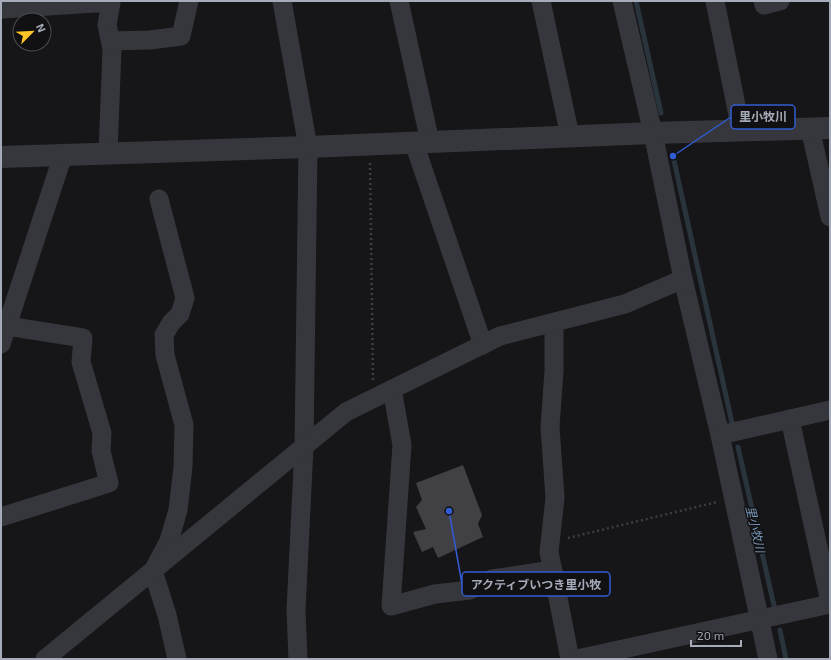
<svg xmlns="http://www.w3.org/2000/svg" width="831" height="660" font-family="'Exo 2','Noto Sans JP',sans-serif">
  <style>
    .lines { fill: none; stroke-linecap: round; stroke-linejoin: round }
    .stream { stroke: #2a343d; stroke-width: 5 }
    .building { fill: #404045 }
    .path { stroke: #3c3e44; stroke-width: 2.5; stroke-dasharray: 2 3; stroke-linecap: butt }
    .minor { stroke: #36373d; stroke-width: 19 }
    .tertiary { stroke: #36373d; stroke-width: 22 }
    .labels { text-anchor: middle; dominant-baseline: central; stroke-width: 3; stroke-linejoin: round; paint-order: stroke }
    .water-label { font-size: 12px; font-style: italic; fill: #7a97b7; stroke: #111113 }
    .leader { fill: none; stroke: #325cd3; stroke-width: 1.5 }
    .callout-dot { fill: #325cd3; stroke: #111113; stroke-width: 1.5 }
    .callout { fill: #111113; stroke: #325cd3; stroke-width: 1.5 }
    .callout-label { font-size: 12px; text-anchor: middle; font-weight: bold; fill: #a6abb9 }
  </style>
  <rect width="100%" height="100%" fill="#161618"/>
  <g class="lines">
    <g class="stream">
      <path d="M636 1 661 113"/>
      <path d="M673 156 732 423"/>
      <path d="M738 447 775 610"/>
      <path d="M780 630 786 659"/>
    </g>
  </g>
  <path class="building" d="M463 465 482 515 478 524 483 537 438 558 433 547 422 552 413 532 426 529 416 507 422 500 416 483Z"/>
  <g class="lines">
    <g class="path">
      <path d="M370 163 373 380"/>
      <path d="M568 538 717 502"/>
    </g>
    <g class="minor">
      <path d="M282 1 308 147 304 447 296 610 298 659"/>
      <path d="M399 1 430 142"/>
      <path d="M541 1 570 136"/>
      <path d="M622 1 653 133 683 279 720 435 768 659"/>
      <path d="M715 1 741 130"/>
      <path d="M763 1 764 5 780 1"/>
      <path d="M1 9 111 2 107 25 112 49 108 153"/>
      <path d="M111 41 150 40 181 36 189 1"/>
      <path d="M810 128 830 217"/>
      <path d="M414 143 483 345"/>
      <path d="M159 199 185 298 180 314 171 323 164 335 165 355 184 425 183 467 178 510 169 541 153 571 167 615 177 659"/>
      <path d="M554 323V371L550 427 555 498 549 552 570 659"/>
      <path d="M1 344 63 155"/>
      <path d="M392 389 402 445 391 606 435 594 470 590 492 579 553 570"/>
      <path d="M790 419 830 602"/>
      <path d="M720 435 830 410"/>
      <path d="M1 517 109 483 101 451 102 433 81 362 83 338 7 326"/>
      <path d="M45 659 346 412 500 336 625 304 683 279"/>
      <path d="M577 659 830 604"/>
    </g>
    <path class="tertiary" d="M1 157 308 147 653 133 830 128"/>
  </g>
  <g class="labels">
    <g class="water-label">
      <text transform="translate(756 529) rotate(77)">里小牧川</text>
    </g>
  </g>
  <path class="leader" d="M673 156L731 117M449 511L462 584"/>
  <g class="callout-dot">
    <circle cx="673" cy="156" r="4"/>
    <circle cx="449" cy="511" r="4"/>
  </g>
  <g class="callout">
    <rect x="731" y="105" width="64" height="24" rx="4"/>
    <rect x="462" y="572" width="148" height="24" rx="4"/>
  </g>
  <g class="callout-label">
    <text x="763" y="121">里小牧川</text>
    <text x="536" y="589">アクティブいつき里小牧</text>
  </g>
  <rect width="831" height="660" fill="none" stroke="#a6abb9" stroke-width="4"/>
  <g transform="translate(32 32) rotate(66)"><circle r="19" fill="#111113" stroke="#4d4f55"/>
  <path d="M0-3L7 15L0 10L-7 15Z" fill="#ffc527"/>
  <text y="-6" font-size="11" font-weight="bold" text-anchor="middle" fill="#a6abb9">N</text>
  </g>
  <path d="M691 640v6h50v-6" fill="none" stroke="#a6abb9" stroke-width="2"/>
  <text x="697" y="640" font-size="12" fill="#a6abb9" stroke="#111113" stroke-width="3" paint-order="stroke">20 m</text>
</svg>
